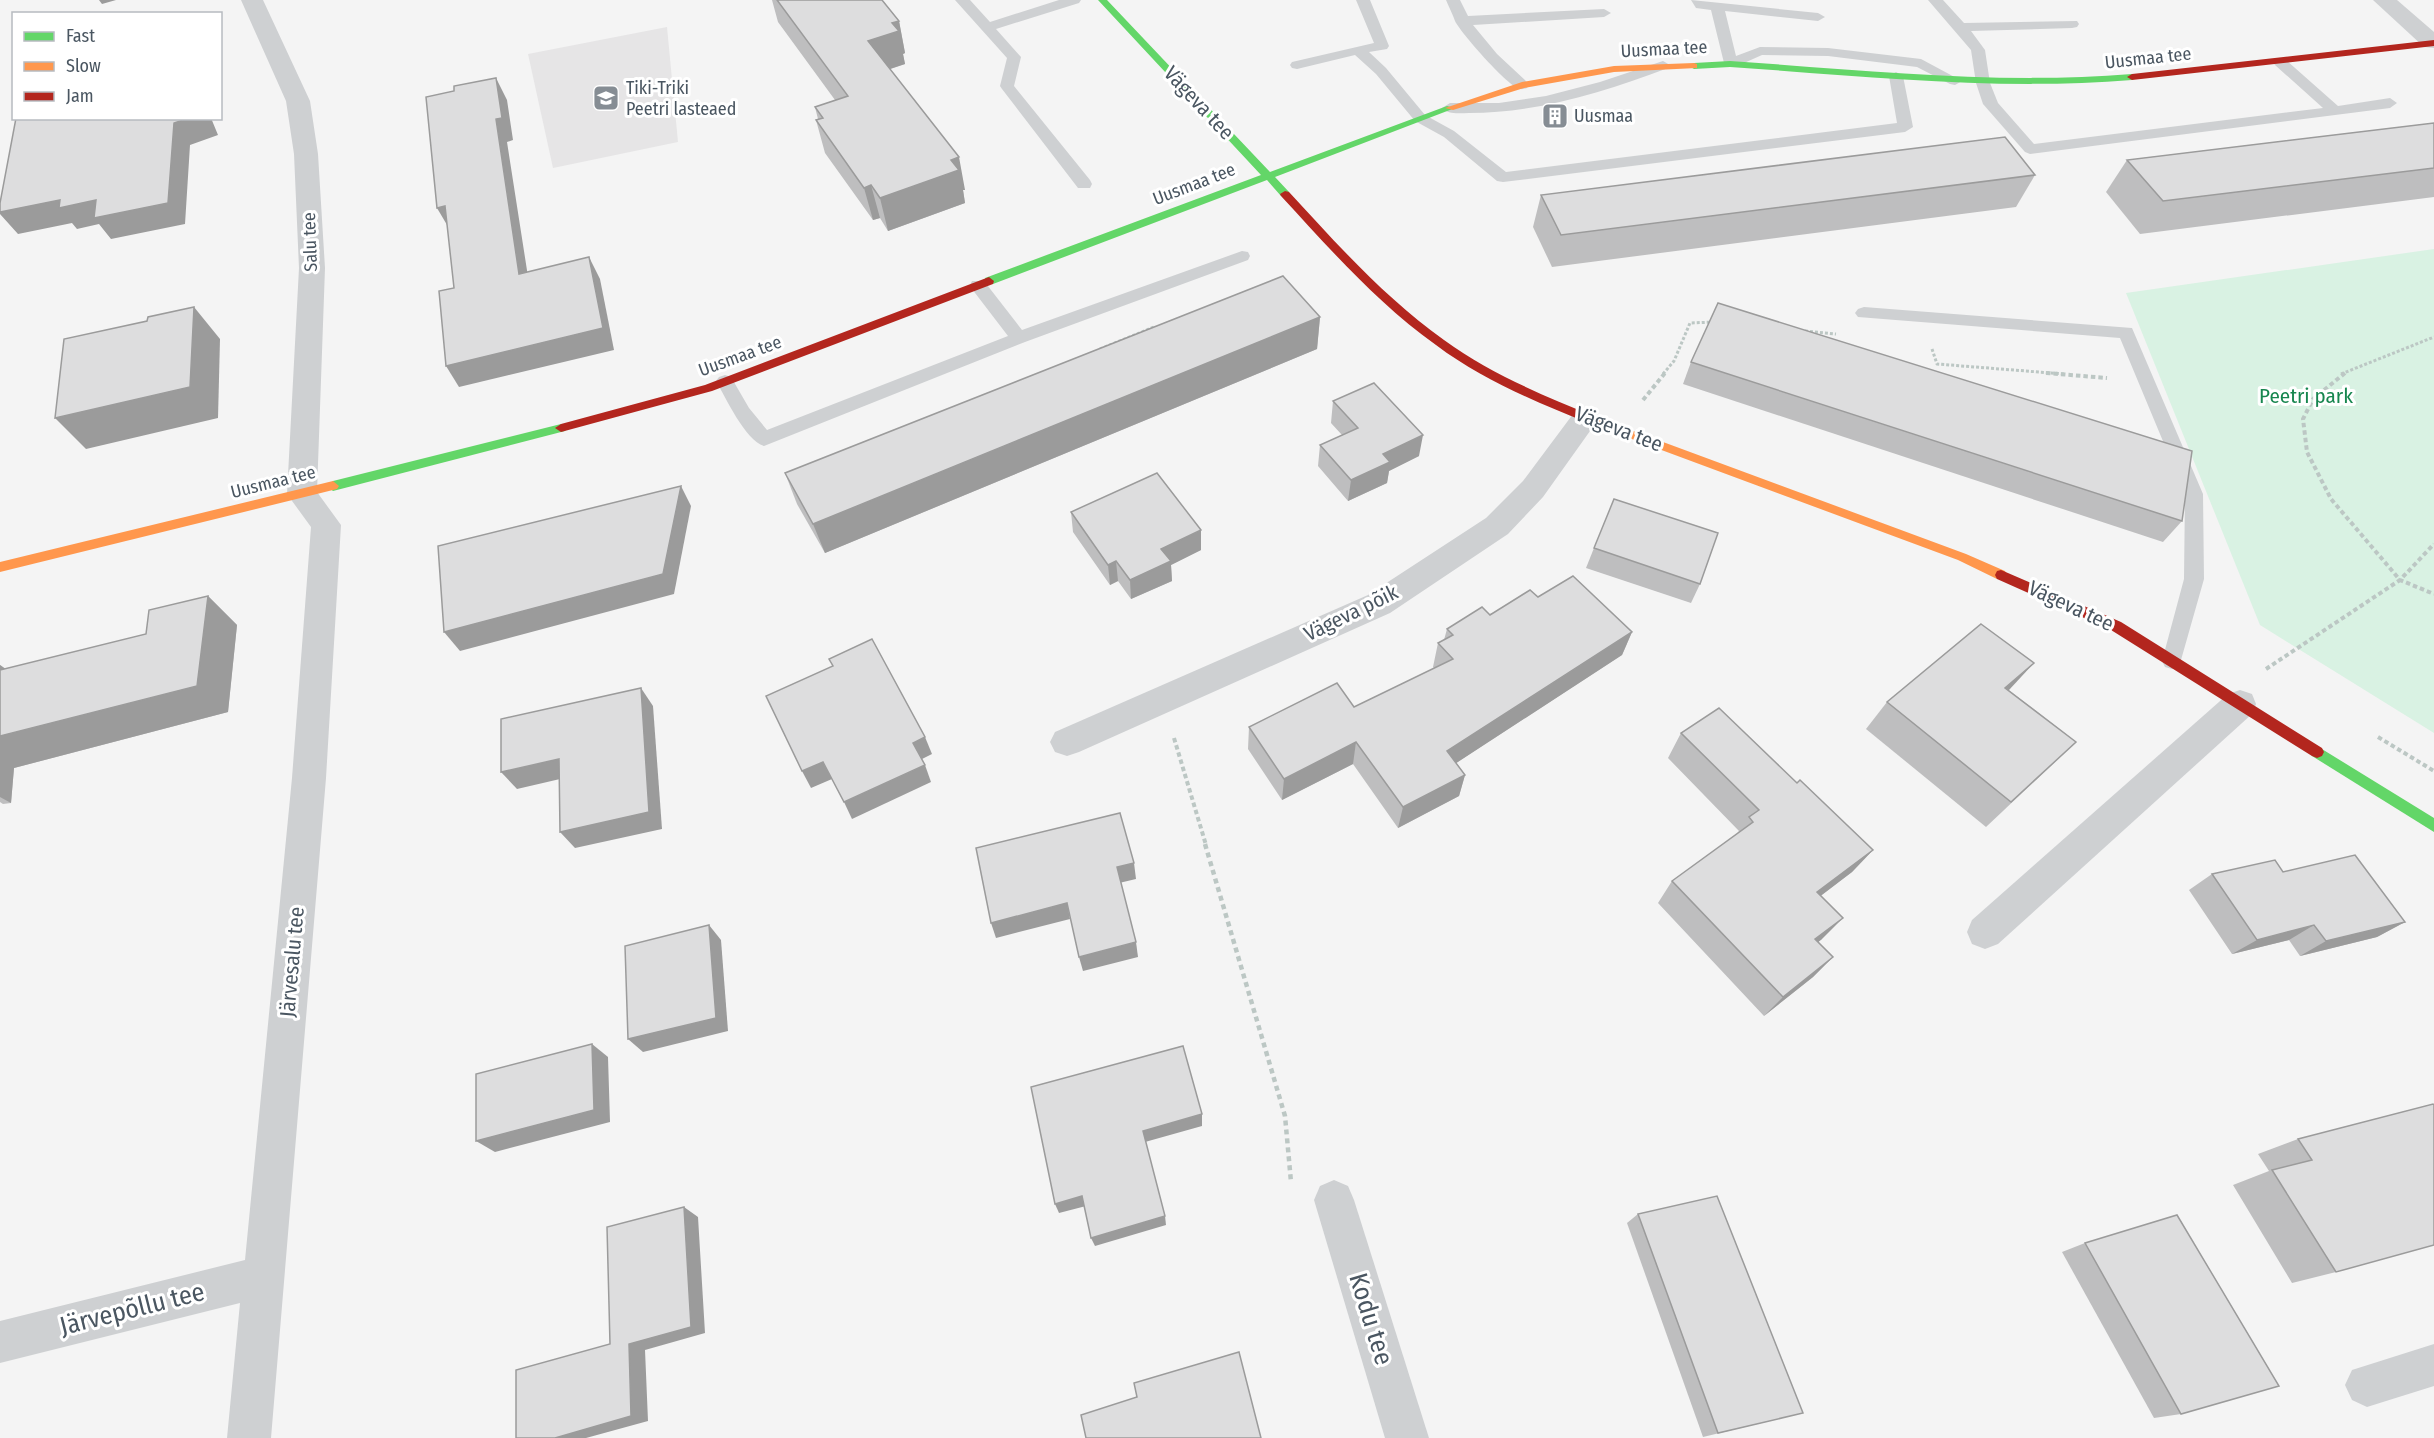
<svg xmlns="http://www.w3.org/2000/svg" width="2434" height="1438" font-family="'Fira Sans Condensed',sans-serif">
  <style>
    .education { fill: #e6e5e6 }
    .green { fill: #d9f2e3 }
    .lines { fill: none; stroke-linecap: round; stroke-linejoin: round }
    .path-far2 { stroke: #bcc7c4; stroke-width: 3; stroke-dasharray: 3 2; stroke-linecap: butt }
    .path-far1 { stroke: #bcc7c4; stroke-width: 4; stroke-dasharray: 4.5 3; stroke-linecap: butt }
    .path { stroke: #bcc7c4; stroke-width: 4.5; stroke-dasharray: 5 4; stroke-linecap: butt }
    .lane { fill: #ced0d2; fill-rule: evenodd }
    .street { fill: #ced0d2; fill-rule: evenodd }
    .fast { fill: #63d668; fill-rule: evenodd }
    .slow { fill: #ff974d; fill-rule: evenodd }
    .jam { fill: #b3261e; fill-rule: evenodd }
    .wall { fill: #bebebf }
    .shaded-wall { fill: #9b9b9b }
    .building { fill: #ddddde; stroke: #9b9b9b; stroke-width: 1.5 }
    .labels { text-anchor: middle; dominant-baseline: central; stroke-width: 6; stroke-linejoin: round; paint-order: stroke }
    .far-street-label { font-size: 18px; fill: #4a5661; stroke: #fff }
    .far-poi-label { font-size: 18px; fill: #4a5661; stroke: #fff; text-anchor: start }
    .street-label { font-size: 21px; fill: #4a5661; stroke: #fff }
    .park-label { font-size: 21px; fill: #17864f; stroke: #fff }
    .near-street-label { font-size: 26px; fill: #4a5661; stroke: #fff }
  </style>
  <rect width="100%" height="100%" fill="#f4f4f4"/>
  <path class="education" d="M667 27 678 142 553 168 528 54Z"/>
  <path class="green" d="M2434 249V733L2260 625 2126 293Z"/>
  <g class="lines">
    <g class="path-far2">
      <path d="M1805 331 1836 334"/>
      <path d="M1100 349 1154 327"/>
      <path d="M1932 349 1937 364 2064 374"/>
      <path d="M1663 374 1674 361 1690 323 1714 322"/>
      <path d="M2341 374 2434 337"/>
    </g>
    <g class="path-far1">
      <path d="M2046 373 2107 378"/>
      <path d="M2345 373 2313 399 2303 419 2307 452 2331 499 2400 580 2434 594"/>
      <path d="M1643 400 1665 373"/>
      <path d="M2266 669 2400 580 2434 544"/>
      <path d="M2378 737 2434 771"/>
      <path d="M1174 738 1206 845"/>
    </g>
    <path class="path" d="M1205 844 1285 1116 1291 1182"/>
    <g class="lane">
      <path d="M955 0H970L990 22 1059 0H1081L1079 3 996 29 1021 57 1014 86 1090 180 1092 184 1090 188H1078L1002 89 1000 86 1007 58Z"/>
      <path d="M1356 0H1370L1389 46 1387 49 1369 52 1386 68 1425 115 1454 131 1506 172 1897 123 1889 76 1896 72 1903 76 1913 127 1905 132 1503 182 1497 181 1444 137 1415 121 1376 74 1355 55 1297 69 1292 68 1290 65 1292 62 1374 43Z"/>
      <path d="M1446 0H1460L1468 16 1604 9 1611 13 1604 17 1473 25 1497 54 1527 82 1529 85 1527 88C1523 89 1522 90 1518 88 1506 84 1460 32 1455 21 1453 15 1449 7 1446 0Z"/>
      <path d="M1691 0 1818 13 1825 17 1818 21 1725 11 1736 56 1760 47 1828 48 1921 59 1962 81 1955 85 1950 84 1917 67 1828 56 1762 55 1735 67H1725L1711 10 1696 8Z"/>
      <path d="M1928 0H1943L1964 23 2077 21 2079 24 2077 27 2072 28 1971 31 1985 50 1990 83 1998 103 2034 144 2323 108 2275 65 2273 62 2275 59H2285L2338 106 2390 98 2397 103 2390 108 2030 154 2025 152 1983 104 1976 83 1971 50Z"/>
      <path d="M1663 61 1670 65 1668 68C1604 92 1538 113 1469 113 1460 113 1448 115 1442 108L1450 103H1499L1546 96 1600 82Z"/>
      <path d="M1242 251 1248 252 1250 256 1248 260 1025 342 764 446C745 440 726 398 716 381L719 377 725 375 731 377 749 408 767 430 1008 336 972 289 970 285 972 281H984L1022 330Z"/>
      <path d="M1864 307 2132 328 2203 494 2204 579 2179 667 2172 669 2165 667 2162 661 2184 579 2185 494 2120 338 1858 317 1855 313 1858 309Z"/>
    </g>
    <g class="street">
      <path d="M241 0H263L310 101 318 154 325 268 317 492 341 525 326 778 271 1438H227L240 1303 0 1363V1321L245 1260 292 778 311 527 287 494 299 268 294 154 286 101Z"/>
      <path d="M2373 0H2397L2434 32V48L2424 47Z"/>
      <path d="M1586 407 1596 410 1600 417 1543 497 1508 534 1390 613 1079 752 1067 756 1055 752 1050 742 1055 732 1368 595 1486 518 1523 481 1576 410Z"/>
      <path d="M2240 690 2252 694 2256 704 2252 714 1998 944 1985 949 1972 944 1967 932 1972 920 2228 694Z"/>
      <path d="M1334 1180 1348 1186 1354 1200 1429 1438H1385L1314 1200 1320 1186Z"/>
      <path d="M2434 1344V1386L2367 1407 2352 1400 2345 1385 2352 1370Z"/>
    </g>
    <g class="fast">
      <path d="M1098 0H1107L1270 172 1447 106 1455 108 1275 177 1289 192V196H1281L1267 180 993 284H985V278L1261 175Z"/>
      <path d="M1730 61C1864 70 1997 85 2132 74L2137 77 2132 80C1997 91 1864 76 1730 67L1694 69 1689 66 1694 63Z"/>
      <path d="M561 424 567 428 565 431 333 491 327 486 333 481Z"/>
      <path d="M2317 746 2434 818V832L2312 756 2310 752 2312 748Z"/>
    </g>
    <g class="slow">
      <path d="M1694 63 1697 64V68L1614 72 1524 88 1453 110 1445 108 1522 82 1614 66Z"/>
      <path d="M1590 415 1966 554 2005 571 2007 575 2005 579H1997L1958 560 1586 422 1584 419Z"/>
      <path d="M333 481 339 486 337 489 0 572V562Z"/>
    </g>
    <g class="jam">
      <path d="M2434 40V46L2132 80 2127 77 2132 74Z"/>
      <path d="M1285 191 1289 192C1337 244 1385 298 1444 340 1489 373 1542 395 1594 416L1596 419 1594 422H1586C1534 401 1481 379 1436 345 1377 303 1330 249 1281 196L1280 194Z"/>
      <path d="M989 277 994 281 993 284 712 391 561 432 555 428 561 424 705 385Z"/>
      <path d="M2001 570 2121 622 2322 748 2324 752 2322 756 2317 758 2312 756 2111 630 1997 579 1995 575 1997 571Z"/>
    </g>
  </g>
  <g class="wall">
    <path d="M772 0H882L899 21 905 53 903 54 905 64 890 69 965 190H963L965 203 888 231 880 218 873 220 825 153 816 120 818 119 815 107 835 100 778 22Z"/>
    <path d="M2434 123V197L2140 234 2106 192 2127 160Z"/>
    <path d="M2035 175 2016 207 1552 267 1533 227 1541 195Z"/>
    <path d="M1320 317 1317 349 825 553 797 504 785 473Z"/>
    <path d="M1691 362 2182 521 2163 542 1683 384Z"/>
    <path d="M1333 401 1419 456 1389 471 1387 483 1348 501 1318 466 1320 445 1342 435 1331 423Z"/>
    <path d="M1071 512 1201 550 1171 565 1172 581 1131 599 1118 581 1110 585 1073 532Z"/>
    <path d="M1594 548 1700 584 1691 603 1586 568Z"/>
    <path d="M208 596 237 625 228 712 14 768 11 803 3 804 0 802V665L6 669 146 634Z"/>
    <path d="M1538 597 1632 632 1622 655 1456 763 1465 775 1459 796 1398 828 1353 764 1282 800 1248 749 1249 727 1354 707 1434 668 1433 667 1438 643 1444 640 1447 629Z"/>
    <path d="M2009 690 2076 742 1986 827 1866 729 1887 702Z"/>
    <path d="M1681 733 1797 783 1873 850 1852 872 1820 896 1822 939 1818 942 1833 957 1813 977 1764 1016 1658 903 1672 881 1736 835 1739 831 1668 758Z"/>
    <path d="M2283 872 2405 922 2377 937 2300 956 2289 940 2232 954 2189 890 2212 874Z"/>
    <path d="M2433 1104 2336 1272 2292 1283 2233 1185 2269 1171 2258 1154 2298 1139Z"/>
    <path d="M1638 1214 1803 1413 1703 1437 1627 1223Z"/>
    <path d="M2085 1243 2181 1414 2154 1418 2062 1252Z"/>
  </g>
  <g class="shaded-wall">
    <path d="M99 0H116L102 4Z"/>
    <path d="M899 21 905 53 903 54 905 64 875 74 868 41 892 23Z"/>
    <path d="M496 78 507 100 513 140 507 142 531 296 519 274 496 119Z"/>
    <path d="M189 118H211L218 135 190 145 185 224 111 239 99 224 77 229 72 223 18 234 0 214V212L174 123Z"/>
    <path d="M959 157 965 190H963L965 203 888 231 880 198 951 160Z"/>
    <path d="M871 185 880 218 873 220 864 188Z"/>
    <path d="M445 206 450 230 437 208Z"/>
    <path d="M589 257 600 279 614 350 459 387 446 366Z"/>
    <path d="M194 307 220 339 218 418 86 449 55 418Z"/>
    <path d="M1320 317 1317 349 825 553 813 524Z"/>
    <path d="M1423 435 1419 456 1389 471 1387 483 1348 501 1351 480 1383 454Z"/>
    <path d="M681 486 691 506 674 594 460 651 444 632Z"/>
    <path d="M1201 530V550L1171 565 1172 581 1131 599 1130 580 1161 549Z"/>
    <path d="M1116 561 1118 581 1110 585 1108 565Z"/>
    <path d="M208 596 237 625 228 712 14 768 11 803 0 797V736Z"/>
    <path d="M1632 632 1622 655 1441 773 1447 751Z"/>
    <path d="M2034 663 2009 690 1981 715 2005 688Z"/>
    <path d="M0 665 23 682 0 686Z"/>
    <path d="M641 688 653 706 662 829 575 848 560 832Z"/>
    <path d="M925 737 932 754 920 760 913 743Z"/>
    <path d="M1356 742 1353 764 1282 800 1284 779Z"/>
    <path d="M559 759 573 776 517 789 501 772Z"/>
    <path d="M823 762 832 779 811 788 802 771Z"/>
    <path d="M925 765 931 782 852 819 844 802Z"/>
    <path d="M1465 775 1459 796 1398 828 1403 807Z"/>
    <path d="M1873 850 1852 872 1797 914 1817 892Z"/>
    <path d="M1134 863 1136 879 1119 883 1117 867Z"/>
    <path d="M1067 903 1070 919 996 938 991 923Z"/>
    <path d="M1843 918 1822 939 1796 960 1815 939Z"/>
    <path d="M2405 922 2377 937 2300 956 2326 941Z"/>
    <path d="M709 925 721 940 728 1031 643 1052 628 1039Z"/>
    <path d="M2314 925 2289 940 2232 954 2257 940Z"/>
    <path d="M1136 942 1138 957 1083 971 1079 957Z"/>
    <path d="M1833 957 1813 977 1764 1016 1783 997Z"/>
    <path d="M592 1044 608 1057 610 1122 495 1152 476 1141Z"/>
    <path d="M1202 1114V1126L1145 1142 1143 1131Z"/>
    <path d="M1082 1196 1086 1206 1059 1213 1055 1204Z"/>
    <path d="M684 1207 698 1217 705 1333 645 1350 648 1421 586 1438H555L629 1344Z"/>
    <path d="M1165 1216 1166 1225 1095 1246 1091 1238Z"/>
  </g>
  <g class="building">
    <path d="M777 0H882L899 21 892 23 899 31 868 41 959 157 951 160 959 170 880 198 871 185 864 188 816 120 823 118 815 107 848 96Z"/>
    <path d="M496 78 502 118 496 119 519 274 589 257 603 328 446 366 439 291 454 288 445 206 437 208 426 97 454 91V86Z"/>
    <path d="M16 118H189L174 123 168 203 94 218 96 200 59 208 60 200 0 212V203Z"/>
    <path d="M2434 123V168L2163 201 2127 160Z"/>
    <path d="M2005 137 2035 175 1561 235 1541 195Z"/>
    <path d="M1283 276 1320 317 813 524 785 473Z"/>
    <path d="M1718 303 2192 451 2182 521 1691 362Z"/>
    <path d="M194 307 190 387 55 418 64 339 147 321 148 317Z"/>
    <path d="M1374 383 1423 435 1383 454 1390 462 1351 480 1320 445 1358 428 1333 401Z"/>
    <path d="M1157 473 1201 530 1161 549 1171 561 1130 580 1116 561 1108 565 1071 512Z"/>
    <path d="M681 486 663 574 444 632 438 546Z"/>
    <path d="M1614 499 1718 533 1700 584 1594 548Z"/>
    <path d="M1573 576 1632 632 1447 751 1465 775 1403 807 1356 742 1284 779 1249 727 1337 683 1354 707 1453 659 1438 643 1453 635 1447 629 1482 607 1490 615 1530 590 1538 597Z"/>
    <path d="M208 596 197 686 0 736V670L146 634 149 610Z"/>
    <path d="M1981 624 2034 663 2005 688 2076 742 2011 802 1887 702Z"/>
    <path d="M872 639 925 737 913 743 925 765 844 802 823 762 802 771 766 696 833 666 829 659Z"/>
    <path d="M641 688 649 812 560 832 559 759 501 772V719Z"/>
    <path d="M1719 708 1797 783 1800 780 1873 850 1817 892 1843 918 1815 939 1833 957 1783 997 1672 881 1753 822 1749 817 1759 810 1681 733Z"/>
    <path d="M1120 813 1134 863 1117 867 1136 942 1079 957 1067 903 991 923 976 848Z"/>
    <path d="M2355 855 2405 922 2326 941 2314 925 2257 940 2212 874 2275 860 2283 872Z"/>
    <path d="M709 925 716 1018 628 1039 625 946Z"/>
    <path d="M592 1044 594 1110 476 1141V1074Z"/>
    <path d="M1183 1046 1202 1114 1143 1131 1165 1216 1091 1238 1082 1196 1055 1204 1031 1087Z"/>
    <path d="M2433 1104 2434 1105V1245L2336 1272 2272 1170 2312 1160 2298 1139Z"/>
    <path d="M1717 1196 1803 1413 1718 1433 1638 1214Z"/>
    <path d="M684 1207 691 1327 629 1344 631 1416 555 1438H516V1370L610 1344 607 1227Z"/>
    <path d="M2177 1215 2279 1386 2181 1414 2085 1243Z"/>
    <path d="M1239 1352 1261 1438H1086L1081 1415 1137 1397 1134 1383Z"/>
  </g>
  <defs>
    <symbol id="school-square" viewBox="-11 -11 22 22"><rect x="-9" y="-9" width="18" height="18" rx="4" fill="#868d94" stroke="#fff"/><path d="M0-5L7-2L0 1L-7-2ZM-4 1L0 2.5L4 1V4Q0 6-4 4Z" fill="#fff"/></symbol>
    <symbol id="building-square" viewBox="-11 -11 22 22"><rect x="-9" y="-9" width="18" height="18" rx="4" fill="#868d94" stroke="#fff"/><path d="M-4-6H4V6H1V3H-1V6H-4ZM-2.5-4.3h1.7v1.8h-1.7ZM.8-4.3h1.7v1.8H.8ZM-2.5-1h1.7V.8h-1.7ZM.8-1h1.7V.8H.8Z" fill="#fff"/></symbol>
  </defs>
  <g fill-rule="evenodd">
    <use href="#school-square" x="591" y="83" width="30" height="30"/>
    <use href="#building-square" x="1540" y="101" width="30" height="30"/>
  </g>
  <g class="labels">
    <g class="far-street-label">
      <text transform="translate(1664 49) rotate(-3)">Uusmaa tee</text>
      <text transform="translate(2148 58) rotate(-6)">Uusmaa tee</text>
      <text transform="translate(1194 184) rotate(-21)">Uusmaa tee</text>
      <text transform="translate(310 242) rotate(-92)">Salu tee</text>
      <text transform="translate(740 356) rotate(-20)">Uusmaa tee</text>
      <text transform="translate(273 482) rotate(-14)">Uusmaa tee</text>
    </g>
    <g class="far-poi-label">
      <text x="626" y="88">Tiki-Triki<tspan x="626" dy="21">Peetri lasteaed</tspan></text>
      <text x="1574" y="116">Uusmaa</text>
    </g>
    <g class="street-label">
      <text transform="translate(1199 103) rotate(47)">Vägeva tee</text>
      <text transform="translate(1619 429) rotate(21)">Vägeva tee</text>
      <text transform="translate(2071 606) rotate(25)">Vägeva tee</text>
      <text transform="translate(1351 613) rotate(-26)">Vägeva põik</text>
      <text transform="translate(292 962) rotate(-85)">Järvesalu tee</text>
    </g>
    <g class="park-label">
      <text x="2306" y="396">Peetri park</text>
    </g>
    <g class="near-street-label">
      <text transform="translate(132 1309) rotate(-14)">Järvepõllu tee</text>
      <text transform="translate(1371 1319) rotate(73)">Kodu tee</text>
    </g>
  </g>
  <rect x="12" y="12" width="210" height="108" fill="#ffffff" stroke="#b7bbc0" stroke-width="1.5"/>
  <rect x="24" y="32" width="30" height="9" fill="#63d668" stroke="#b7bbc0" stroke-width="1.5"/>
  <text x="66" y="42" font-size="18" fill="#4a5661">Fast</text>
  <rect x="24" y="62" width="30" height="9" fill="#ff974d" stroke="#b7bbc0" stroke-width="1.5"/>
  <text x="66" y="72" font-size="18" fill="#4a5661">Slow</text>
  <rect x="24" y="92" width="30" height="9" fill="#b3261e" stroke="#b7bbc0" stroke-width="1.5"/>
  <text x="66" y="102" font-size="18" fill="#4a5661">Jam</text>
</svg>
